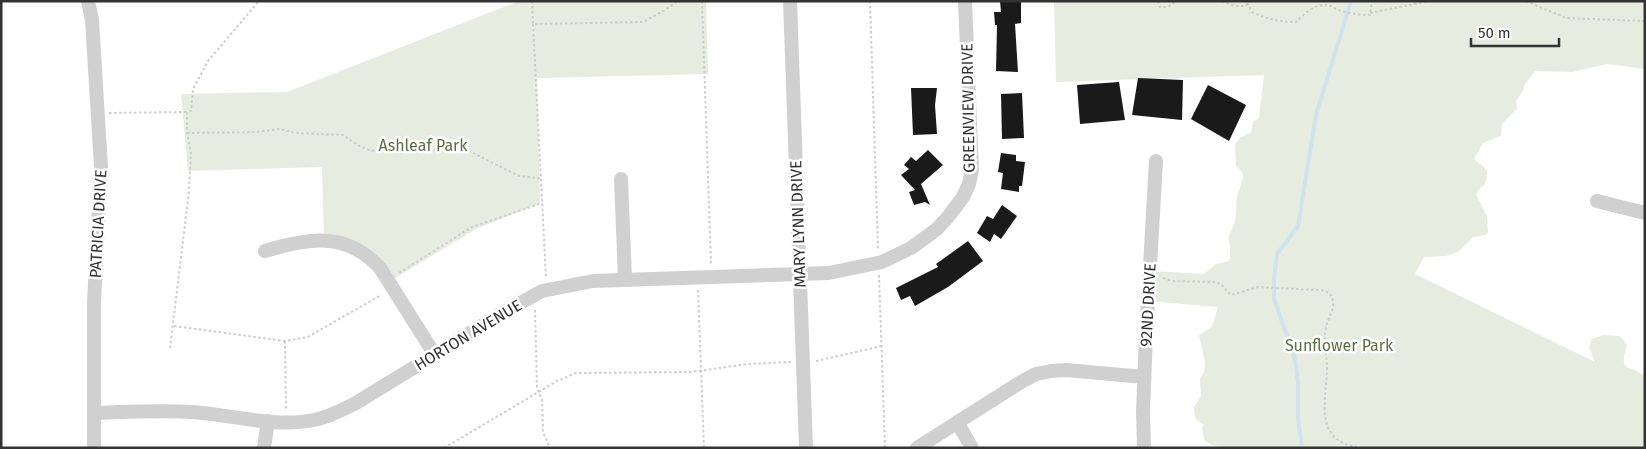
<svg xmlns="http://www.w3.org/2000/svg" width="1646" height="449" font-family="'Fira Sans',sans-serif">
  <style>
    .green { fill: #e6ecdf }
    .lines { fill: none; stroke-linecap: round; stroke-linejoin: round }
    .stream { stroke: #cfe2ee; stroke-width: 4 }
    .building { fill: #1a1a1a }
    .path { stroke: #cdcdcd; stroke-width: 2; stroke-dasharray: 2.5 2.5; stroke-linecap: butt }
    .minor { stroke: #d0d0d0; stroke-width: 14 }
    .labels { text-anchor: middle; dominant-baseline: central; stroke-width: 5; stroke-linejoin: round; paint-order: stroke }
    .street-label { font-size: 16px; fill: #333; stroke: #fff }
    .park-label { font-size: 16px; fill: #56703f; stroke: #fff }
  </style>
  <rect width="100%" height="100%" fill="#fff"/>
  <g class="green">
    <path d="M519 1H706L708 74 537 78 540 203 476 229 389 282 380 268 324 241 322 167 188 171 181 94 287 92Z"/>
    <path d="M1054 1H1645V69L1607 64 1573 72 1535 71 1525 84 1523 91 1516 101 1517 109 1502 124 1501 136 1483 143 1474 159 1487 170C1486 190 1485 181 1476 194L1487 216 1488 232 1486 235 1473 237 1458 252 1446 256 1424 257 1415 274 1595 362 1589 347 1592 339 1603 335 1620 336 1627 345C1619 373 1626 363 1645 376V448H1225L1212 445 1204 440 1202 428 1204 425 1196 419 1194 411V407L1201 396 1200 379 1204 372 1205 363 1199 335 1212 327 1218 307 1148 301 1150 271 1204 274 1216 264 1228 261 1230 258V246L1228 238 1235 222 1237 197 1243 177 1242 172 1236 166 1235 145 1240 138 1251 132 1253 122 1259 118 1264 75 1056 82Z"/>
  </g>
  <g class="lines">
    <path class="stream" d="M1302 448 1298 418V382L1295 359 1274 299V277L1277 254 1298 226 1316 115 1351 1"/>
  </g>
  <g class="building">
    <path d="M1000 1H1021V23L1015 24 1018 72 996 71 997 25H995L994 12H1001Z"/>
    <path d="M1138 78 1183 80 1182 120 1132 115Z"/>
    <path d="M1119 82 1125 120 1080 124 1077 85Z"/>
    <path d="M1208 85 1246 105 1229 141 1191 119Z"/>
    <path d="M911 88H937L935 105 937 134 913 135Z"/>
    <path d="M1022 93 1024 138 1002 139 1001 94Z"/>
    <path d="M928 150 943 165 921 184 930 205 925 202 914 205 909 192 915 190 901 175 909 169 904 165 911 157 916 161Z"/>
    <path d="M1001 153 1016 155V161L1025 162 1022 186H1019V192L1001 189 1003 173 998 172Z"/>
    <path d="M1002 205 1017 216 1001 239 994 234 990 242 977 233 987 216 993 219Z"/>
    <path d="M968 241 983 261 948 287 915 306 910 296 901 300 896 288 938 267 936 264Z"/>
  </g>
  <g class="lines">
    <g class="path">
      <path d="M532 1 533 24 643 22 665 10 677 1"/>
      <path d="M702 1 711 264"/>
      <path d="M870 1 878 250"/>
      <path d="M1158 1 1160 7H1168L1176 1"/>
      <path d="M1222 1 1234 6H1246L1248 1"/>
      <path d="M1526 1 1566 18 1645 21"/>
      <path d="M1247 3 1252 12C1267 19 1279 22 1296 22 1303 15 1315 3 1327 5 1330 5 1334 8 1338 10 1348 13 1359 15 1370 15L1372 1"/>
      <path d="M1370 13 1429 1"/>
      <path d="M533 24 546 278"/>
      <path d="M109 113 187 112"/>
      <path d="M187 133 256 132 280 129 296 133 343 135 361 147 372 151 383 147 398 154 408 151 428 152 436 149 467 150 519 176 541 178"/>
      <path d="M399 273 472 227 542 203"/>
      <path d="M879 275 885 448"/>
      <path d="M1163 278 1171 281 1214 282 1221 284 1231 295 1258 287 1317 290C1323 290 1330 291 1332 298 1336 308 1328 318 1326 327 1323 341 1327 356 1327 369 1326 405 1313 441 1361 448"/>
      <path d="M698 290 704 448"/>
      <path d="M535 310 537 388 542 400 543 432 550 448"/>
      <path d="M174 326 285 341 308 337 381 295"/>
      <path d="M285 341 286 410"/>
      <path d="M170 348 189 191 191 153 187 133V112L191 111 193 89 208 61 259 1"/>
      <path d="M816 361 882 346"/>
      <path d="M444 448 557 381 576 373 691 372 748 364 791 362"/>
    </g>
    <g class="minor">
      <path d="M88 1 92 20 101 167 94 303V448"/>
      <path d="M790 1 806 448"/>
      <path d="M621 179 625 279"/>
      <path d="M1597 201 1645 213"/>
      <path d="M265 251C309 238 346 231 380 268L435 355"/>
      <path d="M94 413C127 412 160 410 193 412 234 415 277 429 318 419 331 416 344 409 356 403L506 311 542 291 593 281 829 273 882 262 911 248 937 229 948 217 963 197 969 184 972 170 965 1"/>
      <path d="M957 422 972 448"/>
      <path d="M264 448 268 421"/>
      <path d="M917 448 1021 382 1036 374 1051 371 1066 370 1144 377"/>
      <path d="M1144 448 1143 412 1146 335 1156 161"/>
    </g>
  </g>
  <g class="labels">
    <g class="street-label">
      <text transform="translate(968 108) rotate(-91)">GREENVIEW DRIVE</text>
      <text transform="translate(98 224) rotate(-87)">PATRICIA DRIVE</text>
      <text transform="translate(798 224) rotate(-92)">MARY LYNN DRIVE</text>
      <text transform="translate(1148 305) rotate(-87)">92ND DRIVE</text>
      <text transform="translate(468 335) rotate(-31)">HORTON AVENUE</text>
    </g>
    <g class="park-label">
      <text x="423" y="145">Ashleaf Park</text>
      <text x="1339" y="345">Sunflower Park</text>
    </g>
  </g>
  <rect width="1646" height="449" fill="none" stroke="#333333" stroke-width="5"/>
  <path d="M1471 38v8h88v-8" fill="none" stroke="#333333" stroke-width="2.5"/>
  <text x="1478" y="38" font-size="15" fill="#333333" stroke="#ffffff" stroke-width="4" paint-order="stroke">50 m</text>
</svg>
